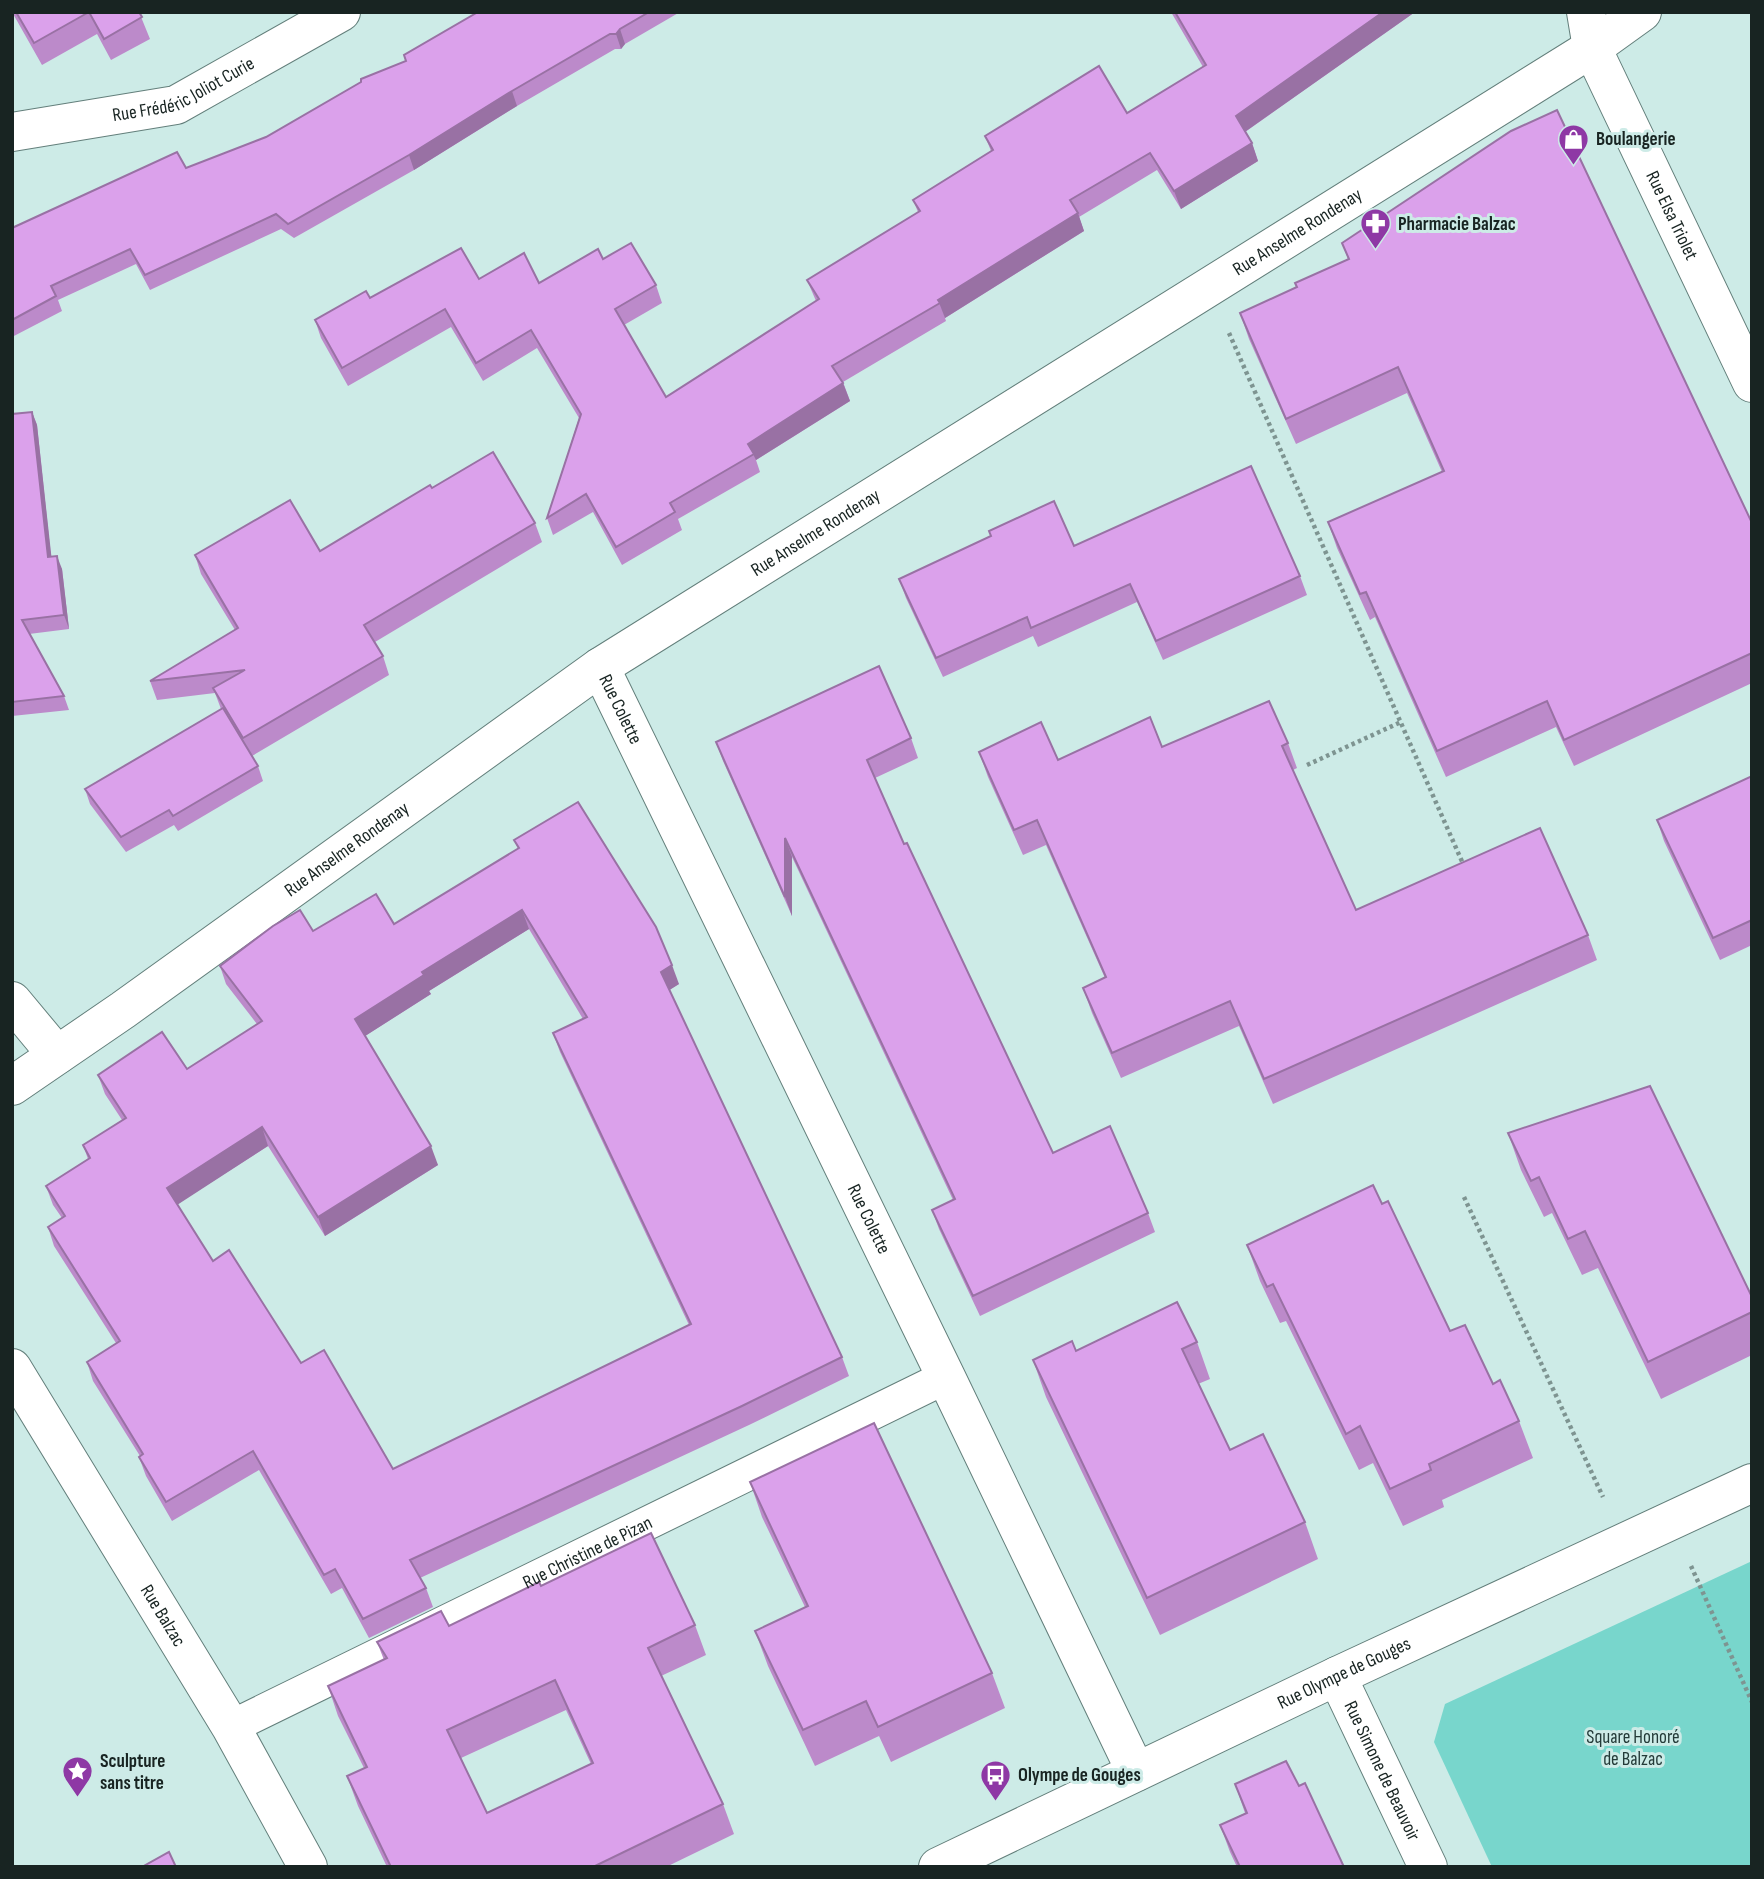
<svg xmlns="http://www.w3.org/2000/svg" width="1764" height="1879" font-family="'Sofia Sans Condensed',sans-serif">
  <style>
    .green { fill: #78d6cc }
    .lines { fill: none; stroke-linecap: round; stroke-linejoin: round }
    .pedestrian-casing { stroke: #637f7b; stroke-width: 35 }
    .minor-casing { stroke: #637f7b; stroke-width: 40 }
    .path { stroke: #7e9491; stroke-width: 4.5; stroke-dasharray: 3.5 3.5; stroke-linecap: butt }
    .pedestrian { stroke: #fff; stroke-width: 33 }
    .minor { stroke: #fff; stroke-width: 38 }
    .wall { fill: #bc8aca; fill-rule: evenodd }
    .shaded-wall { fill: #9971a4 }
    .building { fill: #dba1eb; stroke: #9971a4; stroke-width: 2; fill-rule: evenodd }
    .labels { text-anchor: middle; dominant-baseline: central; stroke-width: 6; stroke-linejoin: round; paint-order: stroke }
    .street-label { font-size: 19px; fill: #182422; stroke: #cdebe7 }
    .poi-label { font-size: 19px; font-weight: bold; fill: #182422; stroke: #cdebe7; text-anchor: start }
    .park-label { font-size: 19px; fill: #233a38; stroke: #cdebe7 }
  </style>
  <rect width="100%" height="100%" fill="#cdebe7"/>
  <path class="green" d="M1752 1561V1867H1492L1434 1742 1445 1704Z"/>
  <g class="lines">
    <defs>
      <g id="pedestrian">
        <path id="s1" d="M231 1727 946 1377"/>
      </g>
      <g id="minor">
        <path id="s2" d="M1586 12 1592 48 1752 383"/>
        <path id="s3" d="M12 132 176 105 341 12"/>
        <path id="s4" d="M600 667 946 1377 1136 1772"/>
        <path d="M12 1001 57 1055"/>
        <path id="s5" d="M12 1086 123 1010 600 667 1592 48 1642 12"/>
        <path id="s6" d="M12 1368 231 1727 308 1867"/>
        <path id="s7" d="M1337 1676 1428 1867"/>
        <path id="s8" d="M938 1867 1337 1676 1752 1483"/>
      </g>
    </defs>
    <use href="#pedestrian" class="pedestrian-casing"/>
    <use href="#minor" class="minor-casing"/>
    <g class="path">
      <path d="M1229 333 1464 866"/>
      <path d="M1307 765 1401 722"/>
      <path d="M1464 1197 1603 1497"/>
      <path d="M1691 1566 1752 1702"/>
    </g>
    <use href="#pedestrian" class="pedestrian"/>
    <use href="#minor" class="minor"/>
  </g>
  <g class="wall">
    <path d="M12 12H139L150 39 111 60 97 34 42 65Z"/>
    <path d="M478 12H680L625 44 621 49H615L517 106 414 170 294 238 281 229 150 290 136 264 58 300 62 311 12 337V228L186 168 266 137 406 61Z"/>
    <path d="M1171 12H1415L1245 132 1252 143 1258 161 1181 209 1157 170 1079 217 1084 231 945 318 946 321 843 382 850 401 756 460 760 472 678 519 682 530 622 565 593 512 553 535 547 518 579 418 537 348 483 381 451 327 348 386 321 338 315 320 370 298 479 279 539 283 603 259 656 285 662 303 624 325 666 397 816 301 807 280 918 212 913 200 991 151 985 136 1127 113 1203 67Z"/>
    <path d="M1342 243 1752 523V683L1574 766 1556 727 1446 777 1375 617 1370 620 1337 548 1328 522 1442 472 1407 393 1296 444 1249 339 1240 313 1297 288 1295 283 1348 259Z"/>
    <path d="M32 412 37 425 51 557 62 569 69 629 29 634 64 696 69 710 12 716V414Z"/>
    <path d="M432 488 535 523 542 542 375 642 383 656 389 675 252 756 258 766 263 781 178 831 174 825 126 852 90 804 85 789 221 709 215 693 157 700 150 681 235 630 201 574 195 555 320 551Z"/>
    <path d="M1074 546 1300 576 1307 595 1163 660 1137 602 1038 647 1033 636 943 677 906 598 899 579Z"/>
    <path d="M911 738 918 758 875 778 904 844 1053 1153 1148 1213 1155 1232 980 1316 939 1229 932 1210 953 1200 792 857V916L723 761 716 742Z"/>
    <path d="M1288 743 1297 768 1293 770 1356 910 1588 935 1597 960 1273 1104 1239 1026 1121 1078 1092 1013 1083 988 1105 978 1046 845 1023 855 988 777 979 752 1058 760 1162 747Z"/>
    <path d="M1752 776V945L1720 960 1664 841 1657 820Z"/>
    <path d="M514 840 679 984 669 990 842 1357 849 1376 749 1425 420 1578 426 1588 433 1607 369 1638 342 1588 331 1594 259 1470 172 1521 146 1476 139 1457 140 1456 93 1381 87 1362 116 1343 54 1246 48 1227 62 1218 53 1205 46 1186 88 1159 83 1145 122 1120 105 1094 98 1075 187 1069 257 1024 226 984 220 966 313 931 394 924 518 849ZM529 929 583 1019 553 1033 560 1052 689 1325 393 1469 213 1261 177 1204 268 1146 325 1236 438 1165 365 1036 431 994 429 991Z"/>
    <path d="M1508 1133 1752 1297V1355L1661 1399 1598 1268 1582 1275 1552 1213 1544 1217 1521 1170Z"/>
    <path d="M1382 1204 1450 1331 1493 1384 1519 1421 1533 1458 1442 1500 1444 1507 1403 1526 1373 1463 1359 1470 1286 1321 1280 1323 1260 1281 1247 1245Z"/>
    <path d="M1197 1342 1210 1379 1198 1384 1230 1450 1305 1522 1318 1559 1160 1635 1046 1397 1033 1360 1076 1351Z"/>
    <path d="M750 1482 992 1673 1005 1708 891 1762 879 1736 815 1766 768 1666 755 1631 805 1607 762 1517Z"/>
    <path d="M541 1586 695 1625 706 1655 661 1676 723 1804 734 1834 666 1867H387L358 1806 347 1776 364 1768 338 1716 328 1686 384 1660 377 1642 449 1626ZM566 1710 591 1764 487 1813 461 1758Z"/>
    <path d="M1235 1784 1299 1786 1344 1867H1237L1230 1852 1220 1825 1245 1813Z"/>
  </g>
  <g class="shaded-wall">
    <path d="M1383 12H1415L1242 134 1236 116Z"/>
    <path d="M620 29 625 44 621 49 616 34Z"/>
    <path d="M512 91 517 106 414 170 409 155Z"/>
    <path d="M1252 143 1258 161 1181 209 1174 191Z"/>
    <path d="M1078 213 1084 231 945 318 938 300Z"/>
    <path d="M843 383 850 401 756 460 748 444Z"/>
    <path d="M32 412 37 425 53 571 48 557Z"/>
    <path d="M57 556 62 569 69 629 64 615Z"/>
    <path d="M785 838 792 857V916L785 897Z"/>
    <path d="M522 910 529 929 429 991 431 994 362 1038 355 1019 422 972Z"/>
    <path d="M672 965 679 984 668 991 661 972Z"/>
    <path d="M262 1127 268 1146 174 1207 167 1188Z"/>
    <path d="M431 1146 438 1165 325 1236 318 1217Z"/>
  </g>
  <g class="building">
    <path d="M16 12H139L142 17 104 39 89 12 34 43Z"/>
    <path d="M478 12H649L620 29 616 34H610L512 91 409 155 288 224 276 214 145 275 130 249 51 286 56 296 12 320V228L177 152 186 168 266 137 361 82V79L406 61 404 55Z"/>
    <path d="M1175 12H1383L1236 116 1252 143 1174 191 1150 153 1070 200 1078 213 938 300 940 303 832 366 843 383 748 444 754 454 670 503 675 512 616 547 586 494 547 518 581 414 531 330 476 363 445 309 342 368 315 320 366 291 370 298 461 248 479 279 524 253 539 283 598 249 603 259 631 243 656 285 615 309 666 397 819 299 807 280 920 211 913 200 993 150 985 136 1099 66 1127 113 1206 65Z"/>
    <path d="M1557 110 1752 523V653L1564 740 1547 701 1437 751 1366 592 1360 594 1328 522 1444 471 1398 367 1286 419 1240 313 1297 287 1295 283 1349 259 1342 243 1511 131Z"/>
    <path d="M32 412 48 557 57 556 64 615 22 620 64 696 12 702V414Z"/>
    <path d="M493 452 535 523 364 625 383 656 243 738 213 688 245 670 150 681 238 628 195 555 290 500 320 551 430 485 432 488Z"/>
    <path d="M1251 466 1300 576 1156 641 1130 584 1031 628 1027 617 936 658 899 579 991 536 989 531 1054 501 1074 546Z"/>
    <path d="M879 666 911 738 867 760 904 844 907 843 1053 1153 1110 1126 1148 1213 973 1296 932 1210 955 1199 785 838V897L716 742Z"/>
    <path d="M1269 701 1288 743 1282 746 1356 910 1540 828 1588 935 1264 1079 1230 1001 1112 1053 1083 988 1106 977 1037 820 1014 830 979 752 1041 722 1058 760 1150 717 1162 747Z"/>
    <path d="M223 708 258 766 173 816 169 810 121 837 85 789Z"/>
    <path d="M1752 776V920L1713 938 1657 820Z"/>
    <path d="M578 802 656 927 672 965 661 972 842 1357 742 1406 410 1560 426 1588 363 1619 335 1569 324 1575 253 1451 166 1502 139 1457 143 1454 87 1362 120 1341 48 1227 65 1216 46 1186 90 1158 83 1145 126 1118 98 1075 162 1032 187 1069 262 1021 220 966 273 926 300 910 313 931 376 894 394 924 519 848 514 840ZM522 910 587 1017 553 1033 691 1324 393 1469 324 1350 301 1363 229 1250 213 1261 167 1188 262 1127 318 1217 431 1146 355 1019 424 975 422 972Z"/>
    <path d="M1650 1086 1752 1297V1312L1648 1362 1585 1231 1568 1239 1539 1177 1531 1181 1508 1133Z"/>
    <path d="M1373 1185 1382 1204 1388 1201 1450 1331 1465 1325 1493 1384 1500 1380 1519 1421 1429 1464 1431 1470 1390 1489 1360 1426 1346 1434 1273 1284 1267 1287 1247 1245Z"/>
    <path d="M1177 1302 1197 1342 1182 1349 1230 1450 1263 1434 1305 1522 1147 1598 1033 1360 1072 1341 1076 1351Z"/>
    <path d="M874 1423 992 1673 878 1727 866 1701 803 1730 755 1631 808 1606 750 1482Z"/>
    <path d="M651 1533 695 1625 648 1648 723 1804 593 1867H391L347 1776 367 1767 328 1686 387 1658 377 1642 441 1611 449 1626 539 1582 541 1586ZM555 1680 593 1763 487 1813 447 1730Z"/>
    <path d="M1286 1761 1299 1786 1305 1783 1344 1867H1240L1220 1825 1247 1813 1235 1784Z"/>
    <path d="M169 1852 176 1867H142Z"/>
  </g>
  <defs>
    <symbol id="shop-pin" viewBox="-11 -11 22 30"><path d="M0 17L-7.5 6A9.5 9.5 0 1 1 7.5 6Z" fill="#8e38a5" stroke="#cdebe7"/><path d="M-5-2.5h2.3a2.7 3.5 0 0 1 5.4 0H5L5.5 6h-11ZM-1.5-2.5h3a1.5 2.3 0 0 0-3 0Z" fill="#fff"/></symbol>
    <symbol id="pharmacy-pin" viewBox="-11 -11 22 30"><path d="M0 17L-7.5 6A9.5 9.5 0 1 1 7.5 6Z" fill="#8e38a5" stroke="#cdebe7"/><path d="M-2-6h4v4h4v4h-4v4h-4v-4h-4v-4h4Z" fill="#fff"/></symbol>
    <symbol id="sight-pin" viewBox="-11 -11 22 30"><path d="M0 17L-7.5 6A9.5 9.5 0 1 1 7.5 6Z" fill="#8e38a5" stroke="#cdebe7"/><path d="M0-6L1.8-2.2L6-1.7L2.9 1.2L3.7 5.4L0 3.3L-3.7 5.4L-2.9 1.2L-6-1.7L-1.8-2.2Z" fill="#fff"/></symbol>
    <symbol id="bus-pin" viewBox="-11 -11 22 30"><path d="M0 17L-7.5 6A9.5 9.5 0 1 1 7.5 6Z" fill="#8e38a5" stroke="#cdebe7"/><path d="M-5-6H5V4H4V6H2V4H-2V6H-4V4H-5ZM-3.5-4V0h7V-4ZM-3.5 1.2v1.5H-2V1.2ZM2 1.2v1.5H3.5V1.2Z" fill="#fff"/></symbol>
  </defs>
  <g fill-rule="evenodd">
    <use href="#shop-pin" x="1556" y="122" width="35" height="47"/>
    <use href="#pharmacy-pin" x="1358" y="206" width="35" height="47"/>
    <use href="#sight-pin" x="60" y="1754" width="35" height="47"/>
    <use href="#bus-pin" x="978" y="1758" width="35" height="47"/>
  </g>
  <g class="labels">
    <g class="street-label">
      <text stroke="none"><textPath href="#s3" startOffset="178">Rue Frédéric Joliot Curie</textPath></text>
      <text stroke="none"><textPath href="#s2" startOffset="222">Rue Elsa Triolet</textPath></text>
      <text stroke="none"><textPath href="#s5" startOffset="1544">Rue Anselme Rondenay</textPath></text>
      <text stroke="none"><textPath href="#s5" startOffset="976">Rue Anselme Rondenay</textPath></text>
      <text stroke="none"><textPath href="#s4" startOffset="47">Rue Colette</textPath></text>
      <text stroke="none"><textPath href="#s5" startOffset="410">Rue Anselme Rondenay</textPath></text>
      <text stroke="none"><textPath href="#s4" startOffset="614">Rue Colette</textPath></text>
      <text stroke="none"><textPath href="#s1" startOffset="397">Rue Christine de Pizan</textPath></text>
      <text stroke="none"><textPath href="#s6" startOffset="290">Rue Balzac</textPath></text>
      <text stroke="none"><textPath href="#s8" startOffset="450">Rue Olympe de Gouges</textPath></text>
      <text stroke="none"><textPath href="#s7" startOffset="105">Rue Simone de Beauvoir</textPath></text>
    </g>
    <g class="poi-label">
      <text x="1596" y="139">Boulangerie</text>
      <text x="1398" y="224">Pharmacie Balzac</text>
      <text x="100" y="1761">Sculpture<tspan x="100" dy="22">sans titre</tspan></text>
      <text x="1018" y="1775">Olympe de Gouges</text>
    </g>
    <g class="park-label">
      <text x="1633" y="1737">Square Honoré<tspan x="1633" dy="22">de Balzac</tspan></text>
    </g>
  </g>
  <rect width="1764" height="1879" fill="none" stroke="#182422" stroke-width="28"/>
</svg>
